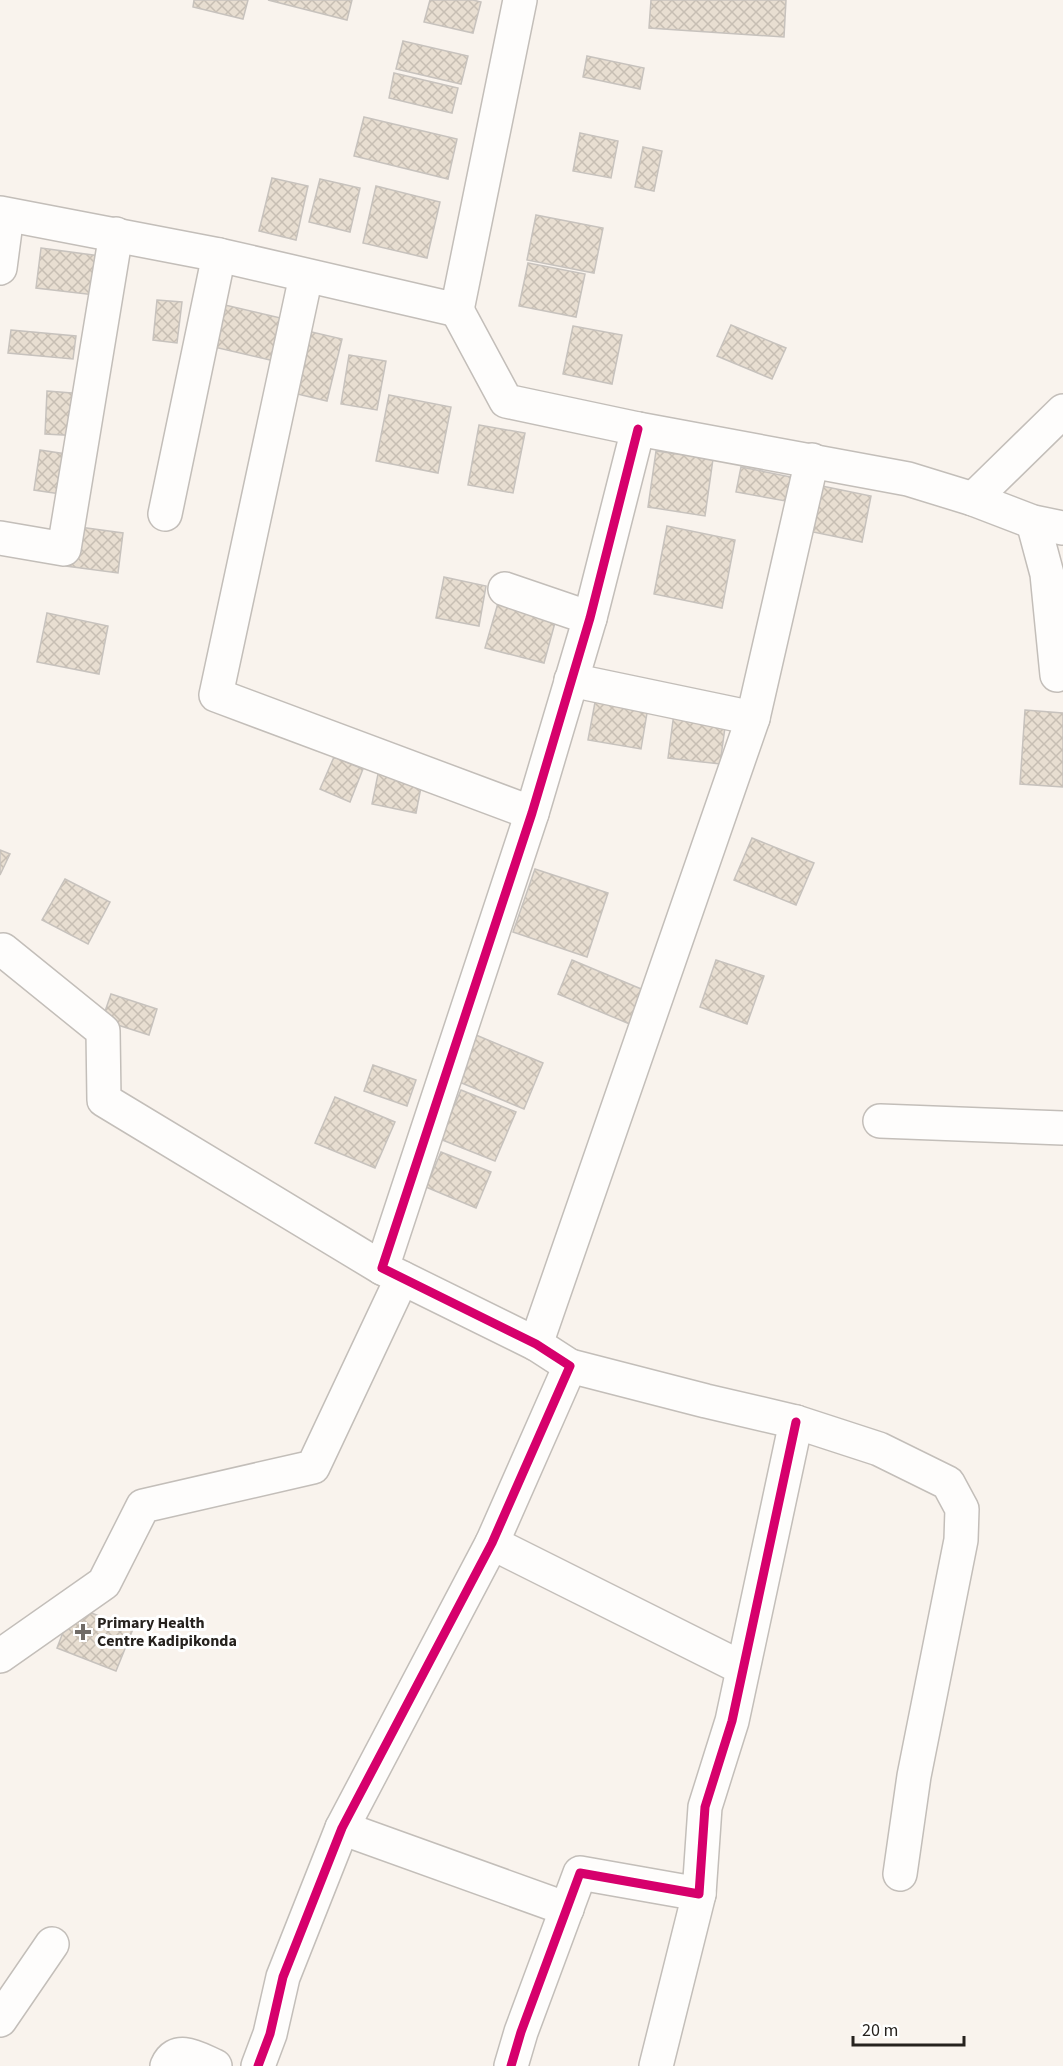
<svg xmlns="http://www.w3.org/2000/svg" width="1063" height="2066" font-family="'Source Sans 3',sans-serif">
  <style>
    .building { fill: url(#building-cross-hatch); stroke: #c7c2bd; stroke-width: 1.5 }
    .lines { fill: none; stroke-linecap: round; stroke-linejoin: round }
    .minor-casing { stroke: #c3beb9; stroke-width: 36 }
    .minor { stroke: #fefdfc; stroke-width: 33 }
    .cycleway-casing { stroke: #fff; stroke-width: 13 }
    .cycleway { stroke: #d6006c; stroke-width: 9 }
    .poi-dot { fill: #706b66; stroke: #fff; stroke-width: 2 }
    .labels { text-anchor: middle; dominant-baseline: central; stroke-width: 6; stroke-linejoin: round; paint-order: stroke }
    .poi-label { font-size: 16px; font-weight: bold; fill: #26221e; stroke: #fff; text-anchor: start }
  </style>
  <defs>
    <pattern id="building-cross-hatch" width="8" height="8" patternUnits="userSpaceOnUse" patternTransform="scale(1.5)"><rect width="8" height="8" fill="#e8ded1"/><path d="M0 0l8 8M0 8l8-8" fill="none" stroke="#c7beb3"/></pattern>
  </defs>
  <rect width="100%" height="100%" fill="#f9f3ed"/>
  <g class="building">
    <path d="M194 0H248L243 19 193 7Z"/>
    <path d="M268 0H352L347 20Z"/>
    <path d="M430 0H473L481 2 473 33 424 22Z"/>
    <path d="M651 0H786L784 37 649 28Z"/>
    <path d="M403 41 468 56 461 84 396 69Z"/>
    <path d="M587 56 644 68 640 89 583 77Z"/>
    <path d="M394 73 458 88 452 113 389 98Z"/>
    <path d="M364 117 457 139 448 179 354 156Z"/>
    <path d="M580 133 618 141 611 178 573 171Z"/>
    <path d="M643 147 662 151 654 191 635 187Z"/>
    <path d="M272 178 308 186 296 240 259 231Z"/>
    <path d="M320 179 360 188 350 232 309 222Z"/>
    <path d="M376 186 440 202 427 258 363 243Z"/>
    <path d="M536 215 603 228 594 273 527 260Z"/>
    <path d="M41 248 100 256 95 295 36 288Z"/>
    <path d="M528 263 585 274 576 317 519 306Z"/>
    <path d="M157 300 182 302 177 343 153 340Z"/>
    <path d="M225 305 289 320 279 362 214 347Z"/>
    <path d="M731 325 786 348 772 379 717 356Z"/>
    <path d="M573 326 622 335 612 384 563 374Z"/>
    <path d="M11 330 76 336 73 359 8 353Z"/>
    <path d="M303 330 342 339 327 401 289 392Z"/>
    <path d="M349 355 386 361 377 410 341 404Z"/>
    <path d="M47 391 84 394 81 436 45 434Z"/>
    <path d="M389 395 451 407 438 473 376 461Z"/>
    <path d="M479 425 525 433 513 493 468 485Z"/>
    <path d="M40 450 73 455 67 495 34 490Z"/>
    <path d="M656 451 713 459 705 516 648 507Z"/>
    <path d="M741 467 796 478 791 502 736 492Z"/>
    <path d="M822 486 871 496 862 542 813 532Z"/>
    <path d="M72 526 123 533 118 573 66 566Z"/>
    <path d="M667 526 735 540 722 608 654 594Z"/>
    <path d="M444 577 486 586 479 626 436 618Z"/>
    <path d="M498 603 556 619 544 663 485 648Z"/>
    <path d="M47 613 108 626 99 674 37 662Z"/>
    <path d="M596 697 648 707 641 749 588 740Z"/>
    <path d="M1025 710 1063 713V787L1020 784Z"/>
    <path d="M674 713 726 720 720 764 668 758Z"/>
    <path d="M334 757 363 769 350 802 320 789Z"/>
    <path d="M379 769 423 777 416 813 372 804Z"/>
    <path d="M752 838 814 863 796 905 734 880Z"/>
    <path d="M0 850 10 854 0 875Z"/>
    <path d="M535 869 608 893 587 957 513 932Z"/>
    <path d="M65 879 110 902 88 944 42 920Z"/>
    <path d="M572 960 646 991 632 1025 558 994Z"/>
    <path d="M716 960 764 976 747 1024 700 1007Z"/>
    <path d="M111 994 157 1009 149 1035 102 1020Z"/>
    <path d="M476 1035 543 1063 524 1109 457 1081Z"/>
    <path d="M373 1065 416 1080 407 1106 364 1091Z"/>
    <path d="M461 1090 516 1112 495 1161 440 1139Z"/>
    <path d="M335 1097 395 1122 375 1168 315 1143Z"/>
    <path d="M441 1152 491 1172 476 1208 426 1187Z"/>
    <path d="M73 1606 133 1629 116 1671 57 1648Z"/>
  </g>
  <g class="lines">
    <defs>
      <g id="minor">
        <path d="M0 213 219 255 457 310 520 0"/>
        <path d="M0 268 7 215"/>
        <path d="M306 276 216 695 532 813"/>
        <path d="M457 310 506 401 638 429 908 479 973 499 1033 522 1063 528"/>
        <path d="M973 499 1063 411"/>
        <path d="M165 514 219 255"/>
        <path d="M1033 522 1047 574 1057 675"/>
        <path d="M0 538 64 549 116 234"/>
        <path d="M505 589 590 618"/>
        <path d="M571 680 753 718"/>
        <path d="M0 951 3 950 103 1031 104 1100 382 1268"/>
        <path d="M880 1121 1063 1128"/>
        <path d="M536 1344 753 718 812 460"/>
        <path d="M570 1366 706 1401 796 1422 879 1449 948 1483 962 1509 961 1540 914 1776 900 1874"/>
        <path d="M492 1543 742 1668"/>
        <path d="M0 1656 104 1583 143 1506 313 1467 402 1278"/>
        <path d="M342 1828 567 1909"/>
        <path d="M0 2020 52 1944"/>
        <path d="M167 2066C176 2044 199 2059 215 2066"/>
        <path d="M258 2066 270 2034 283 1977 342 1828 492 1543 570 1366 536 1344 382 1268 532 813 590 618 638 429"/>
        <path d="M511 2066 521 2032 580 1873 699 1894 705 1807 732 1721 796 1422"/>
        <path d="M656 2066 699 1894"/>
      </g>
    </defs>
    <use href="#minor" class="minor-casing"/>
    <use href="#minor" class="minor"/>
    <defs>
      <g id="cycleway">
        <path d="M258 2066 270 2034 283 1977 342 1828 492 1543 570 1366 536 1344 382 1268 532 813 590 618 638 429"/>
        <path d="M511 2066 521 2032 580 1873 699 1894 705 1807 732 1721 796 1422"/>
      </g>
    </defs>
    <use href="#cycleway" class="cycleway-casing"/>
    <use href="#cycleway" class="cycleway"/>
  </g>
  <path class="poi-dot" d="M80 1623h6v6h6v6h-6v6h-6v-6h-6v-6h6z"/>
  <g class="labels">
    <g class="poi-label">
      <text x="97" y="1623">Primary Health<tspan x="97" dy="18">Centre Kadipikonda</tspan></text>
    </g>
  </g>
  <path d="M853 2036v9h111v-9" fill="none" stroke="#26221e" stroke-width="3"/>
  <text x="862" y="2036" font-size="18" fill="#26221e" stroke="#ffffff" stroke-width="4.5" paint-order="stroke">20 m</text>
</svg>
